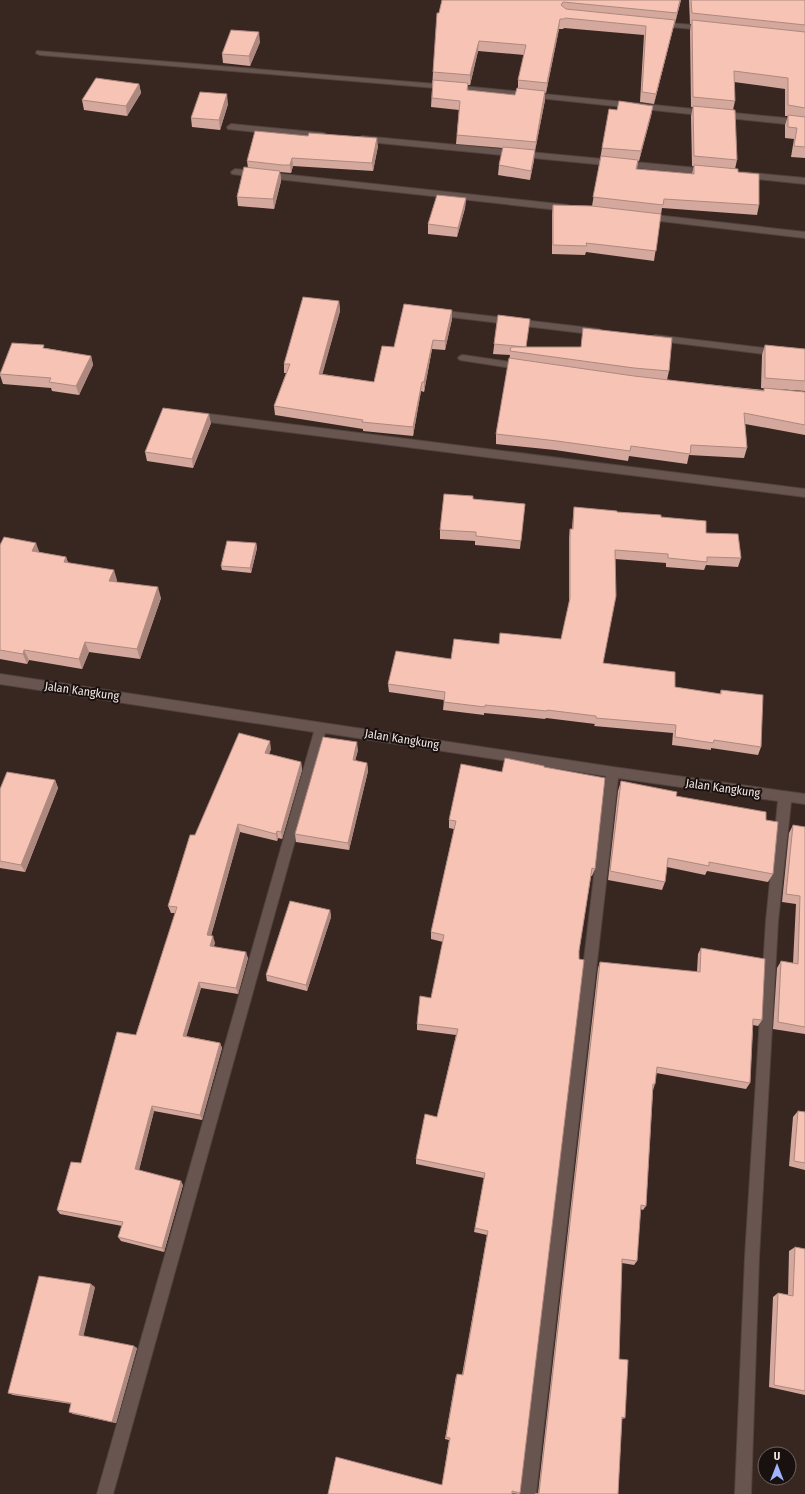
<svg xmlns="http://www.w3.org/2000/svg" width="805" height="1494" font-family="'Fira Sans Condensed',sans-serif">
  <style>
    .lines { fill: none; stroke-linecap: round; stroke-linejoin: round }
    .minor-casing { stroke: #51433f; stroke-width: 2 }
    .minor { fill: #69554f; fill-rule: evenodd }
    .wall { fill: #d4a89c; fill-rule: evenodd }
    .shaded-wall { fill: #ad887f }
    .building { fill: #f7c3b5; stroke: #ad887f }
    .labels { text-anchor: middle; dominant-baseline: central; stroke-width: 4; stroke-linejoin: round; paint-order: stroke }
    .street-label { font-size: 12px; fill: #f2e6e2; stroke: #19110f }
  </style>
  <rect width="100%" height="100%" fill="#382621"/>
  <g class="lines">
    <defs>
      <g id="minor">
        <path d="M656 22 706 26 710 28 706 30 659 26H656Z"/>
        <path d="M37 51 472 87 805 120V126L472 91 40 55 36 53Z"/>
        <path d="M231 124 324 133 328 136 324 139 228 129 227 127Z"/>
        <path d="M362 136 708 169 712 172 708 175 359 141 358 139Z"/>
        <path d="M235 169 568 205 572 208 568 211 232 174 231 172Z"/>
        <path d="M742 172 805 178V184L739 177 738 175Z"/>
        <path d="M646 214 805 232V238L643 219 642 217Z"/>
        <path d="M437 310 599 329 604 332 599 335 434 315 432 313Z"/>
        <path d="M655 335 805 353V359L652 340 650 338Z"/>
        <path d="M463 355 524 364 529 367 524 370 460 360 458 358 460 356Z"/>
        <path d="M193 412 805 489V497L193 420 189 419 188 416 189 413Z"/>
        <path d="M0 674 613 767 805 794V804L791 802 778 921 759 1257 751 1494H735L745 1257 766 921 778 801 618 778 536 1494H520L606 776 325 733 113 1494H97L314 732 0 684Z"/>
      </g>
    </defs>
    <use href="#minor" class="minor-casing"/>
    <use href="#minor" class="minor"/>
  </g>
  <g class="wall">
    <path d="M442 0H681L675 23 673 29 654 104 640 102 644 35 564 28 563 29H559L546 93H545V100L535 151H534V160L530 180 498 175 499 165 503 148 456 144 459 110 431 107 433 72 439 13ZM478 51 524 55 518 80V88L515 95 468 90V85H470Z"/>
    <path d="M689 0H805V158L791 157 794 139 785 138V125L788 116H785V89L734 82 735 101 733 110 737 160 735 169 759 205 757 215 662 208 654 261 586 252 585 255 552 254V214L553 205 592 206 602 148 617 110 653 106 651 116 639 161H638L637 169 692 174 694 166H692L691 116 693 107H691L690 31 691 24H690Z"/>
    <path d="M260 42 250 66 223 63 222 54Z"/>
    <path d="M139 84 141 93 127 116 84 110 82 100Z"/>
    <path d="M228 104 220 130 192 127 191 118Z"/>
    <path d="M378 146 373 171 293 166 291 173 280 172 281 181 274 209 238 206 237 197 248 168 247 161Z"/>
    <path d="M466 198 465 208 457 237 428 234V224Z"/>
    <path d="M339 301 340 311 322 374 374 382 394 347 452 310V319L445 350 432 349 424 392 421 391 413 436 363 431V429L275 415 274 406 286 373H284V364Z"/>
    <path d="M498 315 527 347 669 371 667 380 764 390V388L805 392V435L745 424 747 448 744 458 689 455 687 464 629 456 628 461 555 450 496 444V434L510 355 493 354Z"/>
    <path d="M765 345 805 349V391L761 388 762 355Z"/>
    <path d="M45 348 91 356 93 365 79 395 52 391 51 388 3 384 0 375V373Z"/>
    <path d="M211 423 193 468 147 461 145 452Z"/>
    <path d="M473 499 525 504 520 549 475 545V541L440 539V530Z"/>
    <path d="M574 507 661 517 706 533 741 558 738 567 706 565 704 570 666 567V563L615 559 603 663 675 687 720 694 721 690 761 747 758 755 711 748V750L672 745 673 733 594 726 595 724 546 718 545 719 484 713V715L443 710 444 700 389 692 388 684 451 659 499 644 561 639 569 605V538L570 529H572L573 516Z"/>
    <path d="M256 543 257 548 251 573 222 570 221 566Z"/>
    <path d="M0 545 66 557 68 563 117 580 116 582 161 598 140 659 89 652 82 669 29 660 27 664 0 659Z"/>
    <path d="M271 749 269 754 301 762 302 770 282 839 278 838 277 841 240 832 211 936 215 943 213 947 248 958 238 994 201 988 186 1036 220 1043 222 1048 202 1120 154 1111 139 1170 183 1185 164 1252 121 1241 118 1237 122 1226 60 1214 57 1210 81 1163 136 1035 175 913H171L168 906 195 835Z"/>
    <path d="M358 750 355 761 367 763 368 771 349 850 296 842 295 834Z"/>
    <path d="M544 767 595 869 592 876H591L579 951 520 1493 519 1494 442 1485 449 1440 445 1439 456 1376 462 1375 487 1235 474 1232 484 1178 416 1164V1159L437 1117 456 1035 417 1030V1024L431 998 443 942 431 939V932L454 829 449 828V820L502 772Z"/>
    <path d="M55 780 58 788 25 872 0 868V789Z"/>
    <path d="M621 781 676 796 766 820 773 874 768 882 707 871 705 875 667 867 665 882 662 890 608 880 618 791Z"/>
    <path d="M793 825 805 827V1034L773 1029 777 968 781 961 793 963 796 904 782 902 789 833Z"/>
    <path d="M330 910 331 917 307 991 267 981 266 975Z"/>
    <path d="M701 948 762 1020 758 1026 753 1025 750 1083 746 1089 656 1073 655 1084 653 1090 646 1206 643 1210 640 1209 637 1261 634 1265 622 1263 619 1359 625 1418 622 1419 618 1494 538 1493 598 968 600 962 697 972 698 954Z"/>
    <path d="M798 1111 805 1112V1170L789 1166 793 1117Z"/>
    <path d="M795 1247 805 1249V1395L769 1387 773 1297 778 1293 788 1295 789 1251Z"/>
    <path d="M95 1287 83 1336 137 1348 116 1423 73 1414 69 1412 71 1404 13 1395 8 1393Z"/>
  </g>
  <g class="shaded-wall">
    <path d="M680 0H681L675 23 677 13Z"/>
    <path d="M560 19 559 29 546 93 547 83Z"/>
    <path d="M675 20 673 29 654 104 656 94Z"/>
    <path d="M259 32 260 42 250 66 249 56Z"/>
    <path d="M479 41 478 51 470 85V75Z"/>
    <path d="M139 84 141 93 127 116 126 106Z"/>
    <path d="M545 91V100L535 151 536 142Z"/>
    <path d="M227 94 228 104 220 130 219 120Z"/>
    <path d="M653 106 651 116 639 161 641 151Z"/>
    <path d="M377 138 378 146 373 171 372 163Z"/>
    <path d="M535 150 534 160 530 180 531 171Z"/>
    <path d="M292 158 293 166 291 173 290 165Z"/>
    <path d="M280 171 281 181 274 209 273 199Z"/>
    <path d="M466 198 465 208 457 237 458 228Z"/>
    <path d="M339 301 340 311 320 383 319 374Z"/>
    <path d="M452 310V319L445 350V341Z"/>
    <path d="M433 340 432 349 424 392V382Z"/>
    <path d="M91 356 93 365 79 395 76 386Z"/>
    <path d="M422 382 421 391 413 436V427Z"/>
    <path d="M209 414 211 423 193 468 192 459Z"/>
    <path d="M36 543 40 554 32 551Z"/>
    <path d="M256 543 257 548 251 573 250 568Z"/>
    <path d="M66 557 70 567 64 562Z"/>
    <path d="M114 570 117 580 112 591 109 581Z"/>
    <path d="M158 587 161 598 140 659 137 649Z"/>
    <path d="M85 642 89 652 82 669 79 659Z"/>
    <path d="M24 650 29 660 27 664 23 654Z"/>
    <path d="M270 741 271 749 266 761 265 753Z"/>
    <path d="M357 742 358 750 353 768V760Z"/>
    <path d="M301 762 302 770 282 839 281 832Z"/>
    <path d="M367 763 368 771 349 850 348 843Z"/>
    <path d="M55 780 58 788 25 872 21 865Z"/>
    <path d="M238 824 240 832 209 942 207 935Z"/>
    <path d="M277 831 278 838 277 841 276 834Z"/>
    <path d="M330 910 331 917 307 991 306 985Z"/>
    <path d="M213 936 215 943 212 953 210 946Z"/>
    <path d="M246 952 248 958 238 994 236 988Z"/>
    <path d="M199 982 201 988 185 1041 183 1036Z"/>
    <path d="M220 1043 222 1048 202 1120 200 1115Z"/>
    <path d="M152 1106 154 1111 138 1174 135 1169Z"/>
    <path d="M181 1181 183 1185 164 1252 162 1248Z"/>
    <path d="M91 1284 95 1287 83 1338 79 1335Z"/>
    <path d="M134 1346 137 1348 116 1423 112 1422Z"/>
  </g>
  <g class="building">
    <path d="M442 0H680L677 13 563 2 561 5 566 9 675 20 656 94 642 92 646 26 565 18 564 19H560L547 83 518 80 526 45 479 41 470 75 433 72 437 13H439Z"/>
    <path d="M691 0H805V25L692 13Z"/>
    <path d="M692 20 805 32V108L788 105V78L734 71 735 101 693 97Z"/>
    <path d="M231 30 259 32 249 56 222 54Z"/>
    <path d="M96 78 139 84 126 106 82 100Z"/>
    <path d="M433 80 468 83 467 90 515 95 517 88 545 91 536 142 457 135 460 101 432 98Z"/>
    <path d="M200 92 227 94 219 120 191 118Z"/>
    <path d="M619 101 653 106 641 151 602 148 609 109 617 110Z"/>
    <path d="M693 106 735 110 737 160 694 156Z"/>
    <path d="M788 115 805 117V147L794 146 797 128 788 127Z"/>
    <path d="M255 131 308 136 309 133 377 138 372 163 292 158 290 165H282L247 161Z"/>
    <path d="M503 147 535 150 531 171 499 165Z"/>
    <path d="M601 156 638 160 636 169 694 174V165L738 169V172L759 174V205L664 199 663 205 593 197Z"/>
    <path d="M244 167 280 171 273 199 237 197Z"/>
    <path d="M437 195 466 198 458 228 428 224Z"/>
    <path d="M553 205 592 206 661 214 656 251 586 243 587 246 553 245Z"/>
    <path d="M303 297 339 301 319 374 374 382 382 346 394 347 404 304 452 310 445 341 433 340 424 382H422L413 427 362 422 363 420 274 406 290 364H284Z"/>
    <path d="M498 315 530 319 526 347 494 344Z"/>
    <path d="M583 328 672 338 669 371 634 368 510 351 511 347H581Z"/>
    <path d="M12 343 44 345 43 348 91 356 76 386 49 382 51 378 0 374Z"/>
    <path d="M765 345 805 349V381L765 378Z"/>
    <path d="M509 358 634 376 764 391V388L805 392V425L744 413 747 448 691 445 690 454 631 446 630 451 557 441 496 434Z"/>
    <path d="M163 408 209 414 192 459 145 452Z"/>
    <path d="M444 494 473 496V499L525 504 521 541 476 536V532L440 530Z"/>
    <path d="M574 507 617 511V512L661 515V517L706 521V533L738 534 741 558 707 557V562L668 558V554L615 550 616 596 603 663 675 672V687L721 694V690L763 695 761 747 714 740 713 743 675 737 676 725 596 718V716L547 710V711L485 705V707L444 702 445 692 388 684 396 651 451 659 454 639 499 644 500 633 561 639 570 598V529H573Z"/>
    <path d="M4 537 36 543 32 551 66 557 64 562 114 570 109 581 158 587 137 649 85 642 79 659 24 650 23 654 0 650V545Z"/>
    <path d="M227 541 256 543 250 568 221 566Z"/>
    <path d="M239 733 270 741 265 753 301 762 281 832 277 831 276 834 238 824 207 935 213 936 210 946 246 952 236 988 199 982 183 1036 220 1043 200 1115 152 1106 135 1169 181 1181 162 1248 118 1237 123 1222 57 1210 71 1162 81 1163 117 1032 136 1035 177 907 168 906 190 835H195Z"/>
    <path d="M323 737 357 742 353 760 367 763 348 843 295 834Z"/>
    <path d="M505 758 544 766V767L605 778 595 869 592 868 579 951V959L584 960 520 1493 512 1491V1494H328L336 1457 442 1485 450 1438 446 1437 457 1374 463 1375 488 1231 475 1228 485 1173 416 1159 425 1114 437 1117 458 1029 417 1024 420 996 431 998 444 935 431 932 456 821 449 820 461 764 502 772Z"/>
    <path d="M7 772 55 780 21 865 0 861V789Z"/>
    <path d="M621 781 677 792 676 796 766 812V820L778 822 773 874 709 862V866L668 858 665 882 610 871Z"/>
    <path d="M793 825 805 827V1027L778 1022 781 961 798 964 800 896 786 894Z"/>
    <path d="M290 901 330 910 306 985 266 975Z"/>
    <path d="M701 948 765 959 762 1020 753 1019 750 1083 657 1067 655 1084H653L646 1206 641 1205 637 1261 622 1259 619 1359 628 1360 625 1418 622 1417 618 1494H535L539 1493 600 962 700 972Z"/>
    <path d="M798 1111 805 1112V1163L794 1161Z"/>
    <path d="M795 1247 805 1249V1391L774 1385 778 1293 793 1296Z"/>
    <path d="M39 1276 91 1284 79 1335 134 1346 112 1422 69 1412 71 1403 8 1393Z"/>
  </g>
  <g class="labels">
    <g class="street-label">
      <text transform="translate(82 691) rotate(8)">Jalan Kangkung</text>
      <text transform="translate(402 739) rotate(9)">Jalan Kangkung</text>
      <text transform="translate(723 788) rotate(8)">Jalan Kangkung</text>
    </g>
  </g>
  <g transform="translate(777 1466)"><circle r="19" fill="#19110f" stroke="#706663"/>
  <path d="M0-3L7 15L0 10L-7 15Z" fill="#a0b3fd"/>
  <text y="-6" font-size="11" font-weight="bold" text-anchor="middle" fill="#f2e6e2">U</text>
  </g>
</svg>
